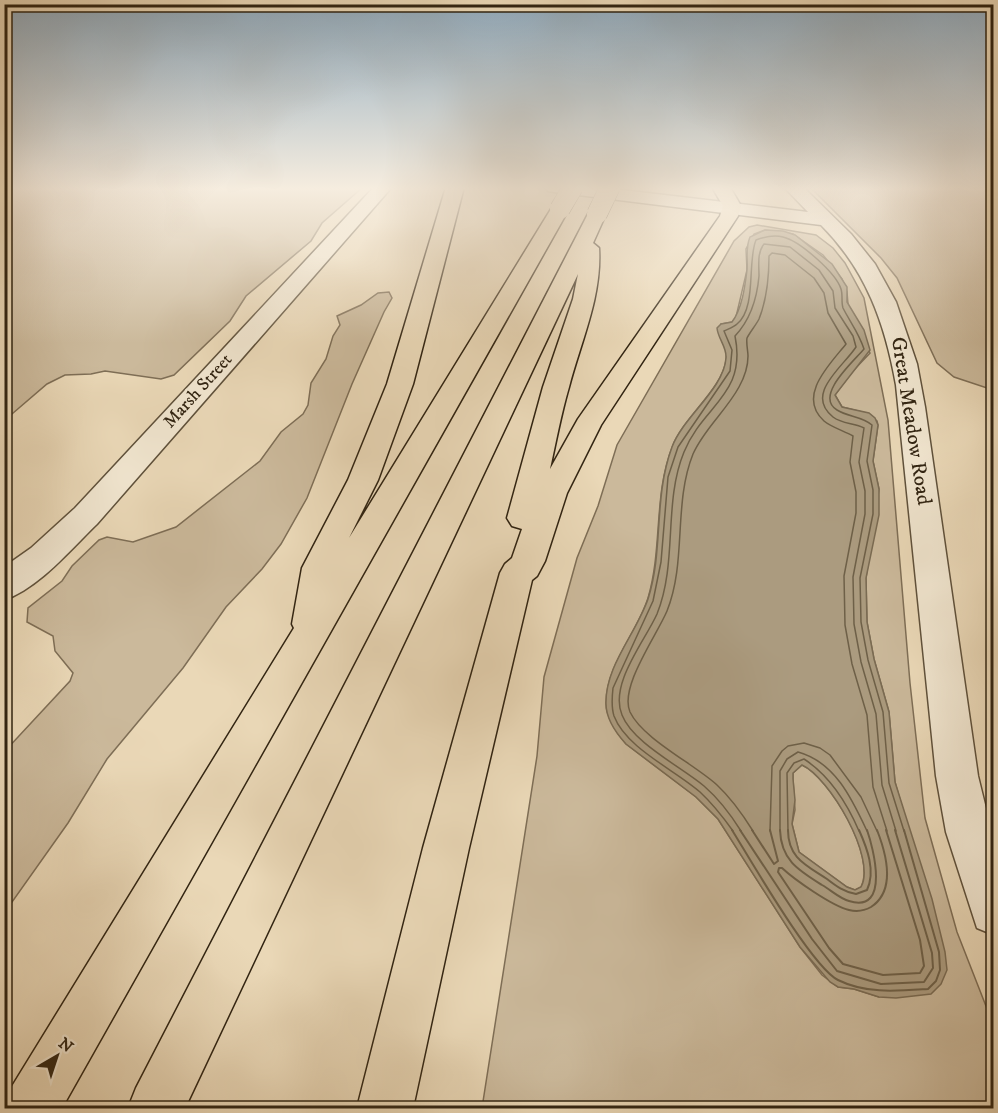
<svg xmlns="http://www.w3.org/2000/svg" width="998" height="1113" font-family="'IM FELL DW Pica',serif">
  <style>
    .green { fill: #cbb99b; stroke: #7e6e56; stroke-width: 1.5; fill-rule: evenodd }
    .water { fill: #ab9b7f; stroke: #7a6b53; stroke-width: 1.5; fill-rule: evenodd }
    .lines { fill: none; stroke-linecap: round; stroke-linejoin: round }
    .shore-far1 { stroke: #6e6048; stroke-width: 1.5 }
    .shore { stroke: #6e6048; stroke-width: 2 }
    .minor-casing { stroke: #5f513b; stroke-width: 3 }
    .highway-casing { stroke: #312412; stroke-width: 3 }
    .minor { fill: #f1e6d0; fill-rule: evenodd }
    .highway { fill: #ead8b7; fill-rule: evenodd }
    .highway-bridge-casing { stroke: #312412; stroke-width: 21; stroke-linecap: butt }
    .highway-bridge { stroke: #ead8b7; stroke-width: 20 }
    .labels { text-anchor: middle; dominant-baseline: central; stroke-width: 5; stroke-linejoin: round; paint-order: stroke }
    .far-street-label { font-size: 18px; fill: #312412; stroke: #f1e6d0 }
    .street-label { font-size: 21px; fill: #312412; stroke: #f1e6d0 }
  </style>
  <rect width="100%" height="100%" fill="#ead8b7"/>
  <filter id="stains"><feTurbulence type="fractalNoise" baseFrequency=".00333" numOctaves="4"/><feColorMatrix values="0 0 0 0 .2 0 0 0 0 .09 0 0 0 0 .02 0 0 0 .5 -.17"/></filter>
  <radialGradient id="worn" r=".72"><stop offset=".6" stop-color="#630" stop-opacity="0"/><stop offset="1" stop-color="#630" stop-opacity=".3"/></radialGradient>
  <g class="green">
    <path d="M4 187H363L322 223 311 241 246 296 230 321 174 375 161 379 105 371 91 374 65 375 47 384 5 420Z"/>
    <path d="M810 187H993V390L954 377 937 363 897 278 881 258Z"/>
    <path d="M757 225 816 235 833 248 845 263 864 298 888 420 910 683 925 818 957 932 993 1024V1108H482L537 756 544 677 577 558 598 506 617 445 734 241 749 227ZM765 230 793 234 823 255 842 279 847 292 848 304 870 353 851 373 835 395 842 407 866 413 877 421 878 425 873 461 879 489 866 578 867 622 874 659 889 712 895 782 905 817 879 997 854 989 838 987 822 975 800 947 718 819 696 797 626 744C617 734 606 717 606 703 606 665 637 633 648 598 663 547 653 494 673 445 684 417 722 389 726 360 728 348 723 335 721 324L732 322 736 317 747 270 746 249 754 234Z"/>
    <path d="M378 293 389 292 392 298 384 312 352 384 307 498 281 544 262 569 226 607 183 668 107 759 68 823 5 912V751L70 681 73 673 55 651 53 636 27 622 28 608 62 581 72 566 99 540 107 537 133 542 176 527 260 461 281 432 303 414 308 405 311 383 326 359 333 336 340 325 337 316 361 305Z"/>
    <path d="M802 765C829 777 877 857 861 887L855 890 847 887 799 852 792 824 795 810 793 779V773Z"/>
  </g>
  <path class="water" d="M765 230 783 231 795 235 832 264 847 287V302L864 330 870 350 835 395 842 407 869 413 875 418 878 425 873 461 879 489V515L866 578 867 622 874 659 889 712 895 782 932 899 945 952 947 970 941 984 931 994 896 998 879 997 854 989 838 987 830 982 800 947 718 819 696 797 626 744C616 733 606 719 606 704 605 666 636 634 648 599 664 549 653 499 672 447 683 417 724 389 726 358 727 347 718 339 717 328L721 324 732 322C742 309 745 286 747 270 748 258 745 249 750 237ZM802 765C829 777 877 858 861 887L855 890 847 887 799 852 792 824 795 800 793 779V773Z"/>
  <g class="lines">
    <g class="shore-far1">
      <path d="M733 831C723 817 713 804 700 792 675 770 626 748 614 716 611 707 612 697 613 688L653 601 661 562 668 477 678 447 730 371 732 350 724 331C728 329 734 327 737 324 757 308 747 261 756 240 764 237 775 235 783 237 800 241 836 273 841 289 843 295 841 302 843 308 850 322 859 333 864 349 853 362 814 396 837 410 848 417 862 416 872 425L867 461 873 490V514L860 578 861 622 868 660 883 712 889 783 904 831"/>
      <path d="M741 831C731 815 719 799 704 786 680 766 633 743 622 715 609 684 645 641 657 614 678 562 663 503 684 452 703 405 747 395 735 336 751 319 757 299 759 276 759 264 757 253 764 244L790 247 819 270 833 291 835 308 853 336 856 347C843 367 804 394 833 417 842 424 854 423 864 428L859 462 865 491V514L853 577 854 624 861 662 876 714 882 785 896 831"/>
      <path d="M753 831C743 815 731 798 717 785 694 764 643 739 630 712 619 687 657 635 667 611 687 561 673 504 693 454 704 429 726 411 739 387 744 378 748 367 748 356 748 351 746 343 747 338 750 332 756 325 759 319 767 299 769 277 769 256L772 253 785 255 814 278 824 293 828 313 846 344C831 363 796 396 824 421 831 427 844 431 853 436L850 462 856 492V513L844 576 845 625 852 664 867 715 873 787 887 831"/>
      <path d="M770 831 772 766 782 751 788 746 804 743 820 748 830 755 861 797 877 831"/>
      <path d="M780 831V771L787 759 798 752C835 762 852 799 867 831"/>
      <path d="M788 831 787 773 794 763 804 759C830 776 847 803 859 831"/>
    </g>
    <g class="shore">
      <path d="M732 830C750 859 812 967 838 980 866 994 897 991 928 989L936 981 940 970 939 952 904 830"/>
      <path d="M740 830 812 939 837 971 881 984 924 982 933 968 932 953 895 830"/>
      <path d="M752 830 774 864 778 861 770 830"/>
      <path d="M780 830C781 860 798 870 822 885 831 890 839 898 849 901 891 914 873 847 867 830"/>
      <path d="M788 830C788 858 806 865 827 879 836 886 844 892 856 894L867 890C876 871 867 848 859 830"/>
      <path d="M877 830C886 853 897 890 871 907 864 911 857 912 849 910 832 906 795 880 782 868H779L778 872 829 948 843 964 883 975 920 973 924 966 920 940 886 830"/>
    </g>
    <defs>
      <g id="minor">
        <path d="M374 187H392L97 524C71 549 39 588 4 600V567L31 548 75 508Z"/>
        <path d="M545 187H597L808 212 784 187H803L851 234 875 264 896 302 917 364 925 407 978 776 994 841V935L977 928 946 832 936 776 896 385C885 323 866 270 821 225L554 192 548 191Z"/>
      </g>
      <g id="highway">
        <path d="M446 187H464L413 384 378 480 349 538 551 209 554 205H566L569 209 62 1108H4L11 1088 294 628 292 624 302 568 348 480 387 384Z"/>
        <path d="M712 187H730L741 206 738 216 601 425 567 493 545 561 537 576 532 580 469 848 413 1108H357L423 848 500 573 505 564 512 558 522 529 512 526 507 518 543 387 573 299 578 274 185 1108H128L136 1088 588 214 591 210H603L606 214 593 243 599 248C602 297 581 341 569 387 561 414 556 442 550 469L578 419 720 216 723 206Z"/>
      </g>
    </defs>
    <use href="#minor" class="minor-casing"/>
    <use href="#highway" class="highway-casing"/>
    <use href="#minor" class="minor"/>
    <use href="#highway" class="highway"/>
    <defs>
      <g id="highway-bridge">
        <path d="M560 209 573 187"/>
        <path d="M597 214 610 187"/>
      </g>
    </defs>
    <use href="#highway-bridge" class="highway-bridge-casing"/>
    <use href="#highway-bridge" class="highway-bridge"/>
  </g>
  <linearGradient id="sky" x2="0" y2="1"><stop stop-color="#8faabe"/><stop offset="0.55" stop-color="#f6eddf"/><stop offset="1" stop-color="#f6eddf" stop-opacity="0"/></linearGradient>
  <rect width="998" height="343" fill="url(#sky)"/>
  <g class="labels">
    <g class="far-street-label">
      <text transform="translate(198 391) rotate(-48)">Marsh Street</text>
    </g>
    <g class="street-label">
      <text transform="translate(911 421) rotate(81)">Great Meadow Road</text>
    </g>
  </g>
  <rect width="998" height="1113" fill="none" stroke="#ead8b7" stroke-width="24"/>
  <rect x="6" y="6" width="986" height="1101" fill="none" stroke="#312412" stroke-width="3"/>
  <rect x="12" y="12" width="974" height="1089" fill="none" stroke="#312412" stroke-width="1.5"/>
  <g transform="translate(57 1056) rotate(39)" stroke="#f1e6d0" stroke-width="4.5" paint-order="stroke">
  <path d="M0-4.5L10 22L0 15L-10 22Z" fill="#312412"/>
  <text y="-9" font-size="16" font-weight="bold" text-anchor="middle" fill="#312412">N</text>
  </g>
  <rect width="100%" height="100%" filter="url(#stains)"/>
  <rect width="100%" height="100%" fill="url(#worn)"/>
</svg>
